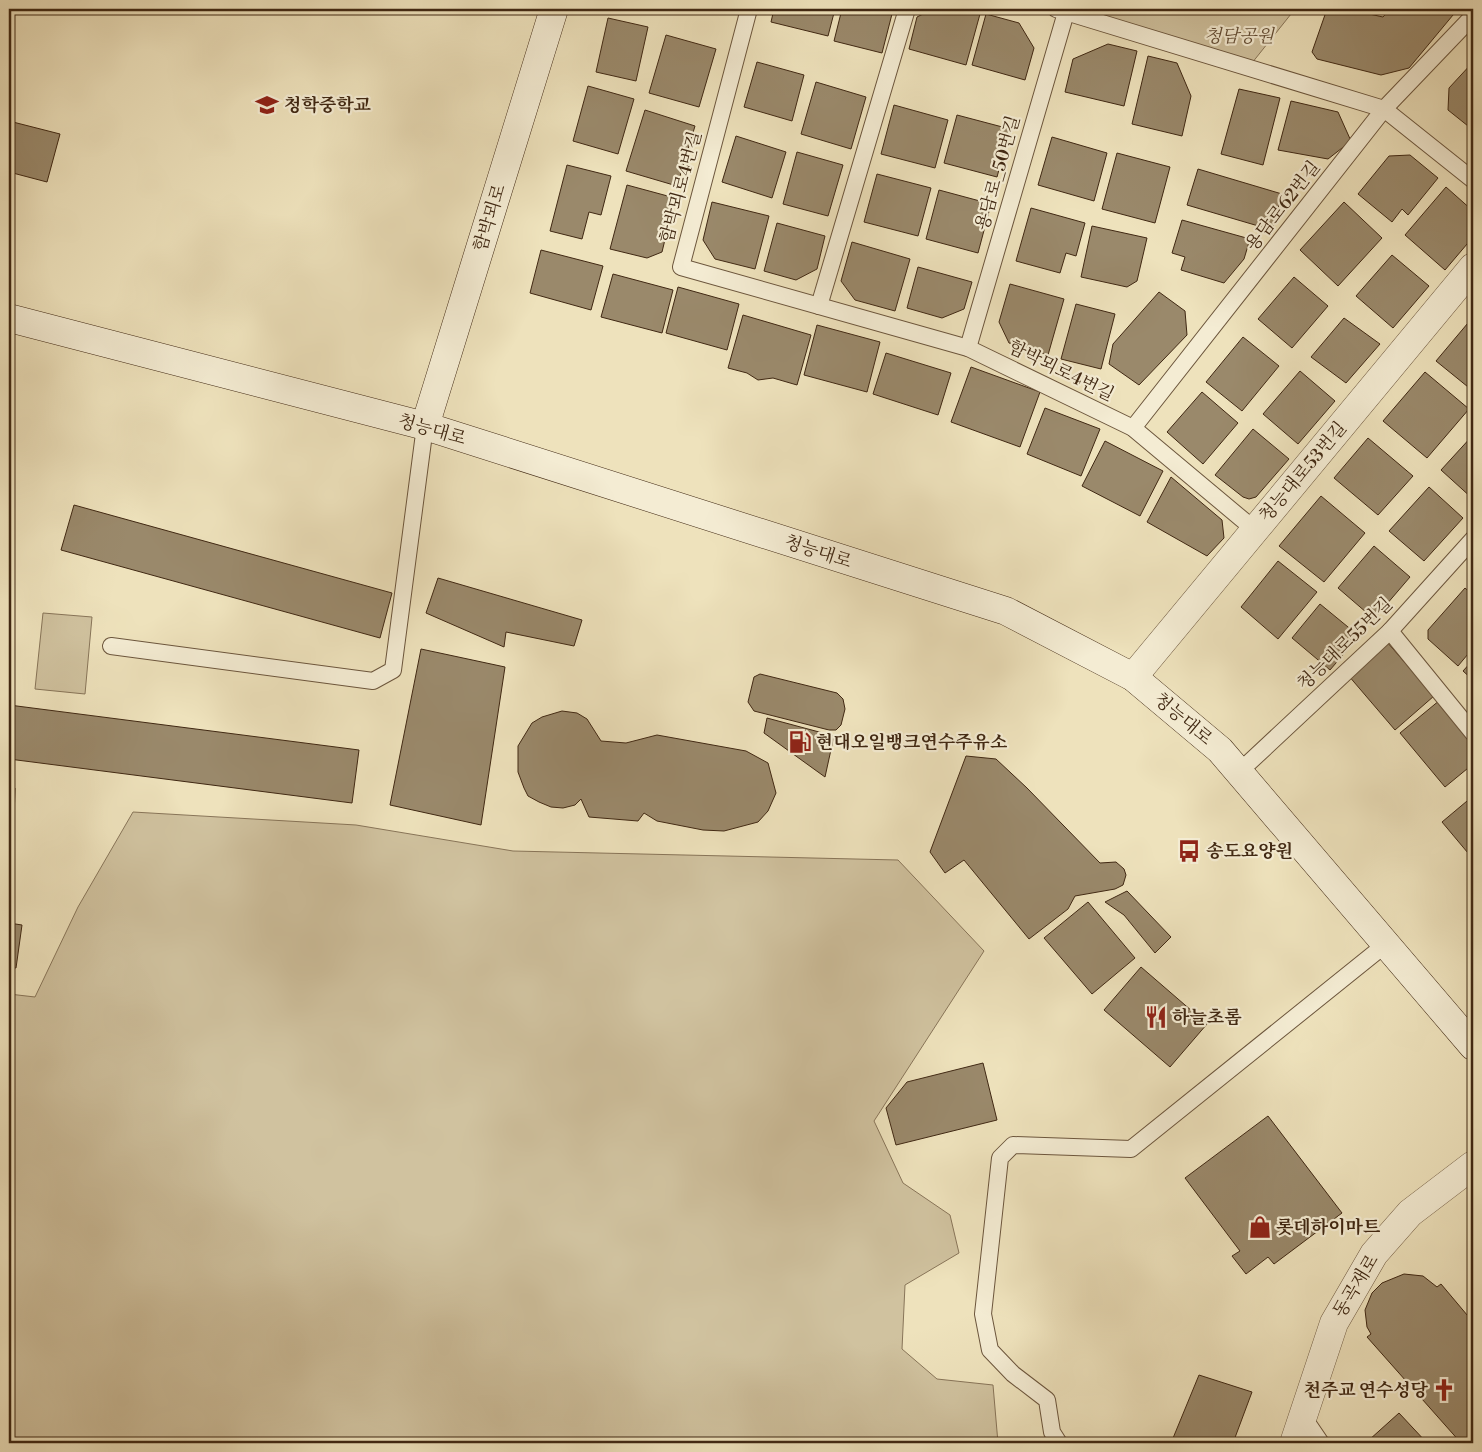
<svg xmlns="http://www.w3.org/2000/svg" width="1482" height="1452" font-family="'Libre Bodoni','Noto Serif KR',serif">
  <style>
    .green { fill: #d0c29f; stroke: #887559 }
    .building { fill: #9a896b; stroke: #402813 }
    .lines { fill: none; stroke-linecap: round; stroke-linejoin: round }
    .service-casing { stroke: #6c563d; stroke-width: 18 }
    .minor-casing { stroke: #6c563d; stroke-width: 29 }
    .tertiary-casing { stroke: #6c563d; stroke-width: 29 }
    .secondary-casing { stroke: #402813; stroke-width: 29 }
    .service { stroke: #f4ecd3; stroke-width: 16 }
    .minor { stroke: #f4ecd3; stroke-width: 28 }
    .tertiary { stroke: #f4ecd3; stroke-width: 28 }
    .secondary { stroke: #f4ecd3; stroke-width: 28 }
    .labels { text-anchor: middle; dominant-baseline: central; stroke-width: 4.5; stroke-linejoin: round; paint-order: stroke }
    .park-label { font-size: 18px; font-style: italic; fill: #644e36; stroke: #f4ecd3 }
    .poi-label { font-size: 18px; font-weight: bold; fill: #402813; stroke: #f4ecd3; text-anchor: start }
    .street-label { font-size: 18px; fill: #402813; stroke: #f4ecd3 }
  </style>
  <rect width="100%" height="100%" fill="#eee2bc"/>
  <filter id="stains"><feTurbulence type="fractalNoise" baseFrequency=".004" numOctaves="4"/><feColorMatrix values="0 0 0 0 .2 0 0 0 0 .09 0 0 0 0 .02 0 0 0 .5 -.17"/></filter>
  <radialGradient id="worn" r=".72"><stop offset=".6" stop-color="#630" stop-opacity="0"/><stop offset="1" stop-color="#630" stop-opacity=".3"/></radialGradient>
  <g class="green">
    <path d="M1067 9H1295L1248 68Z"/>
    <path d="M43 613 92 617 85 694 35 689Z"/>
    <path d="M133 812 356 825 513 851 898 860 984 951 874 1121 903 1183 950 1215 959 1253 905 1285 902 1349 937 1379 993 1385 998 1443H9V994L35 997 78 907Z"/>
  </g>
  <g class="building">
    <path d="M774 9H835L828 36 771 22Z"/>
    <path d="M842 9H889L892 14 882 53 834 41Z"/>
    <path d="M933 9H958L980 14 966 65 909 49 917 17Z"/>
    <path d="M1327 9H1347L1383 17 1390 9H1458L1409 68 1381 75 1317 59 1312 52Z"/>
    <path d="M986 14 1019 23 1034 48 1025 80 972 65Z"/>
    <path d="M608 18 648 27 636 81 596 72Z"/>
    <path d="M666 35 716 49 699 107 649 93Z"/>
    <path d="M1108 44 1137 51 1124 106 1065 92 1073 59Z"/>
    <path d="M1148 56 1177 63 1191 96 1182 136 1132 124Z"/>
    <path d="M757 62 804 75 792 121 744 107Z"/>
    <path d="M1473 62V130L1448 110 1449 88Z"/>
    <path d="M816 82 866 97 851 149 801 134Z"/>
    <path d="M588 86 634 99 618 154 573 141Z"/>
    <path d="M1239 89 1280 98 1263 165 1221 154Z"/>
    <path d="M1291 101 1338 112 1351 141 1328 159 1278 150Z"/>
    <path d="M894 105 948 120 935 168 881 154Z"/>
    <path d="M645 110 695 126 677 186 626 171Z"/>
    <path d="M957 115 1010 129 997 177 944 163Z"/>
    <path d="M9 121 60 134 47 182 9 172Z"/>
    <path d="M736 136 786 152 772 198 722 182Z"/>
    <path d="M1052 137 1107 153 1094 201 1038 185Z"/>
    <path d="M797 152 843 165 828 216 783 204Z"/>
    <path d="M1117 153 1170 167 1155 223 1102 209Z"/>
    <path d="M1410 155 1438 178 1408 215 1402 209 1392 222 1358 194 1389 156Z"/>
    <path d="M567 165 611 176 601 215 589 212 582 239 550 231Z"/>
    <path d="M1198 169 1282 194 1272 230 1187 205Z"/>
    <path d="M877 174 931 188 918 236 864 222Z"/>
    <path d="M627 185 675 198 662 252 647 258 610 249Z"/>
    <path d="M1446 187 1473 211V237L1445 270 1405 235Z"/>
    <path d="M939 190 991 204 978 253 926 239Z"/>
    <path d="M712 202 769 216 755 269 715 259 703 240Z"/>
    <path d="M1344 202 1382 238 1338 286 1300 250Z"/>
    <path d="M1031 208 1085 223 1076 256 1066 253 1060 273 1016 261Z"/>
    <path d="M1182 220 1250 239 1244 259 1224 283 1181 270 1185 257 1172 253Z"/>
    <path d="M777 223 825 236 817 269 796 280 764 271Z"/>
    <path d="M1092 226 1147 238 1137 281 1127 287 1081 277Z"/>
    <path d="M852 242 910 259 895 311 855 300 841 281Z"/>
    <path d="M541 250 603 266 591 310 530 293Z"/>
    <path d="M1392 255 1429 286 1393 328 1356 296Z"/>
    <path d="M918 267 972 282 964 309 942 318 907 308Z"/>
    <path d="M613 274 673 290 662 333 601 317Z"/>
    <path d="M1294 277 1328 306 1292 348 1258 319Z"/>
    <path d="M1010 284 1064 299 1048 355 1009 343 999 322Z"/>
    <path d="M678 287 739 304 727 350 666 333Z"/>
    <path d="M1159 292 1185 311 1187 335 1139 385 1109 364 1113 344Z"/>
    <path d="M1076 304 1115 314 1101 369 1061 359Z"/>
    <path d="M743 315 811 335 797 385 773 378 758 380 747 373 728 368Z"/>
    <path d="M1473 317V391L1436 361Z"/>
    <path d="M1344 318 1380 344 1346 383 1311 357Z"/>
    <path d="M817 325 880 342 867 392 804 375Z"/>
    <path d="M1243 337 1279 366 1242 411 1206 382Z"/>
    <path d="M886 353 951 373 938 415 873 394Z"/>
    <path d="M971 367 1040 392 1020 447 951 422Z"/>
    <path d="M1300 371 1335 401 1298 444 1263 414Z"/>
    <path d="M1425 372 1469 409 1427 458 1383 421Z"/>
    <path d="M1202 392 1238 423 1203 464 1167 432Z"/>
    <path d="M1045 408 1100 429 1081 476 1027 454Z"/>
    <path d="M1253 429 1289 459 1256 497 1249 499 1243 497 1215 475Z"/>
    <path d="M1473 435V499L1441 470Z"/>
    <path d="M1368 438 1413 476 1378 515 1334 478Z"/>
    <path d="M1105 441 1163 471 1140 516 1082 486Z"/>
    <path d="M1171 477 1222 520 1224 538 1207 556 1147 522Z"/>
    <path d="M1429 487 1463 518 1424 561 1389 531Z"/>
    <path d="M1321 496 1365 533 1324 582 1279 546Z"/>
    <path d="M74 505 392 593 380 638 61 550Z"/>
    <path d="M1374 546 1410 577 1374 619 1338 588Z"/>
    <path d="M1278 561 1317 592 1278 639 1241 607Z"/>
    <path d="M438 578 582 620 574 646 506 632 504 647 426 613Z"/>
    <path d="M1465 588 1473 595V648L1458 666 1428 639V630Z"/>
    <path d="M1320 604 1359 636 1330 670 1292 638Z"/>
    <path d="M9 613H12L9 676Z"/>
    <path d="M1387 642 1434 696 1395 730 1348 675Z"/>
    <path d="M421 649 505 667 481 825 390 805Z"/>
    <path d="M1473 660V680L1463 671Z"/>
    <path d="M760 674 837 693 843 699 845 709 841 725 836 730H829L754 711 748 702 754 677Z"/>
    <path d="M1440 700 1473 740V764L1445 787 1400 733Z"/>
    <path d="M9 705 359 750 352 803 9 759Z"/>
    <path d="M562 711 577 713 587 719 601 741 626 743 657 735 746 751 768 763 776 793 768 811 758 822 724 831 703 830 657 821 644 813 638 821 589 817 581 799 575 805 563 808 551 807 539 802 528 796 524 788 518 772V746L532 723 542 717Z"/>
    <path d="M767 718 834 736 825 777 764 733Z"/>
    <path d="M966 756 996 759 1027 788 1100 863 1116 862 1124 869 1126 875 1123 885 1115 889 1075 896 1068 909 1029 939 964 860 945 873 930 852Z"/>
    <path d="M9 787 15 788 13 851H9Z"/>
    <path d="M1473 796V859L1442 822Z"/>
    <path d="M1127 891 1171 937 1155 953 1124 915 1105 902Z"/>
    <path d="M1088 902 1135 958 1092 994 1044 938Z"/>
    <path d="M9 923 22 925 16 968 9 967Z"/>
    <path d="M1141 967 1207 1024 1170 1067 1104 1010Z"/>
    <path d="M983 1063 997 1120 896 1145 886 1108 907 1082Z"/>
    <path d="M1268 1116 1342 1213 1274 1264 1268 1257 1246 1274 1232 1256 1240 1251 1185 1178Z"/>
    <path d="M1404 1274 1423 1276 1437 1287 1441 1284 1473 1322V1443H1461L1367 1337 1371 1334 1367 1327 1365 1310 1372 1293 1382 1283Z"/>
    <path d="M1199 1375 1252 1392 1233 1443H1171Z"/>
    <path d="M1399 1413 1427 1443H1372L1369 1440Z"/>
  </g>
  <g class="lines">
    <defs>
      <g id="service">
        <path d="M749 9 681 267 968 348 1133 428 1255 530"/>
        <path d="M1056 9 1384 109 1473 180"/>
        <path d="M819 306 907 9"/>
        <path d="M968 348 1067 9"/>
        <path d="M1133 428 1384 109 1473 16"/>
        <path d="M1390 631 1473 733"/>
        <path d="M111 646 373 681 393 670 425 426"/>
        <path d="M1239 772 1390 631 1473 539"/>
        <path d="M1304 1418 1321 1443"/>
        <path d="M1059 1443 1052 1432 1047 1400 1013 1374 990 1350 983 1314 1000 1158 1013 1145 1131 1149 1386 944"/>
      </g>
      <path id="minor" d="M1133 677 1473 267"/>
      <path id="tertiary" d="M1294 1443 1334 1323 1374 1254 1410 1213 1473 1165"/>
      <g id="secondary">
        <path d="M9 318 425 426 1006 611 1133 677 1220 750 1473 1046"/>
        <path d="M425 426 554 9"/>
      </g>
    </defs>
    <use href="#service" class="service-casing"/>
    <use href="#minor" class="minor-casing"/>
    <use href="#tertiary" class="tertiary-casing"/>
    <use href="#secondary" class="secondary-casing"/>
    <use href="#service" class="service"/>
    <use href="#minor" class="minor"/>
    <use href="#tertiary" class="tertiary"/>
    <use href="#secondary" class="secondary"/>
  </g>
  <defs>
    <symbol id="school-bare" viewBox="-9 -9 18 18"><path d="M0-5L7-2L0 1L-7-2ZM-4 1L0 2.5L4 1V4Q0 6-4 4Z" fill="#8f2418" stroke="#f4ecd3" stroke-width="2.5" paint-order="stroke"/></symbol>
    <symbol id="fuel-bare" viewBox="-9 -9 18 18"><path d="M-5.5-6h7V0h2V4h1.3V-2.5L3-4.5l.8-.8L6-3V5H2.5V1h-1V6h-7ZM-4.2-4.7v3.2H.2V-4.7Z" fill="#8f2418" stroke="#f4ecd3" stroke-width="2.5" paint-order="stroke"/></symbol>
    <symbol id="bus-bare" viewBox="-9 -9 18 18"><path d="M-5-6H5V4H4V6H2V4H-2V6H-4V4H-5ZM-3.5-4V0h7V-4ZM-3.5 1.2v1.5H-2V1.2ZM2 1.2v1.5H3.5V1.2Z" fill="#8f2418" stroke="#f4ecd3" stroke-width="2.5" paint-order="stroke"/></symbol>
    <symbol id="restaurant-bare" viewBox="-9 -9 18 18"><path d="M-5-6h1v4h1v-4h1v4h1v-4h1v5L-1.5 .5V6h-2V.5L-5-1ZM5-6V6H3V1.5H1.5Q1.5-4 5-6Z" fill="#8f2418" stroke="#f4ecd3" stroke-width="2.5" paint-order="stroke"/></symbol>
    <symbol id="shop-bare" viewBox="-9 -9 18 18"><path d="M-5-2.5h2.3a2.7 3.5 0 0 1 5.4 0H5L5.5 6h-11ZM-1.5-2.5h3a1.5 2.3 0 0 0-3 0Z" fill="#8f2418" stroke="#f4ecd3" stroke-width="2.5" paint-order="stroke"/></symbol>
    <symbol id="church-bare" viewBox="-9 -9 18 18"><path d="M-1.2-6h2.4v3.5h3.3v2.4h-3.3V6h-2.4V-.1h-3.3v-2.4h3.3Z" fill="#8f2418" stroke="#f4ecd3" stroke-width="2.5" paint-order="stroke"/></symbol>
  </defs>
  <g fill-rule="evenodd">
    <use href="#school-bare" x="251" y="89" width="32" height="32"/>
    <use href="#fuel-bare" x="784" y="726" width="32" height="32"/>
    <use href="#bus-bare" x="1173" y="835" width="32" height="32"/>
    <use href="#restaurant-bare" x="1140" y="1001" width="32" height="32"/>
    <use href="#shop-bare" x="1244" y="1211" width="32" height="32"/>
    <use href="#church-bare" x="1428" y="1374" width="32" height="32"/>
  </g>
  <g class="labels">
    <g class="park-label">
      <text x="1239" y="36">청담공원</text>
    </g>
    <g class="poi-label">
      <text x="284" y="105">청학중학교</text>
      <text x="816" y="742">현대오일뱅크연수주유소</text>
      <text x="1206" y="851">송도요양원</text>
      <text x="1172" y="1017">하늘초롬</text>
      <text x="1276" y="1227">롯데하이마트</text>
      <text x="1428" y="1390" text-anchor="end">천주교 연수성당</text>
    </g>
    <g class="street-label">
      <text transform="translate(998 173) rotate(-74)">용담로_50번길</text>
      <text transform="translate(681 187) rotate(-75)">함박뫼로4번길</text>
      <text transform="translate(1283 206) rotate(-52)">용담로62번길</text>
      <text transform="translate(490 218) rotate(-73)">함박뫼로</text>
      <text transform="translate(1061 371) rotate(26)">함박뫼로4번길</text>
      <text transform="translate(432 430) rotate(16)">청능대로</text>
      <text transform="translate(1303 472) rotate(-50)">청능대로53번길</text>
      <text transform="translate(818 552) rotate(18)">청능대로</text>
      <text transform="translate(1345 644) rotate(-44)">청능대로55번길</text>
      <text transform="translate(1183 719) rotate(40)">청능대로</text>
      <text transform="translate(1356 1286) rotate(-59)">동곡재로</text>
    </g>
  </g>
  <rect width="1482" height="1452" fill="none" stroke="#eee2bc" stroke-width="30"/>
  <rect x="10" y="10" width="1462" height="1432" fill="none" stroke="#402813" stroke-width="2.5"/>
  <rect x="15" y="15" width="1452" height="1422" fill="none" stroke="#402813"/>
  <rect width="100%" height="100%" filter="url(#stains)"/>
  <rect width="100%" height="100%" fill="url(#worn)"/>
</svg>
